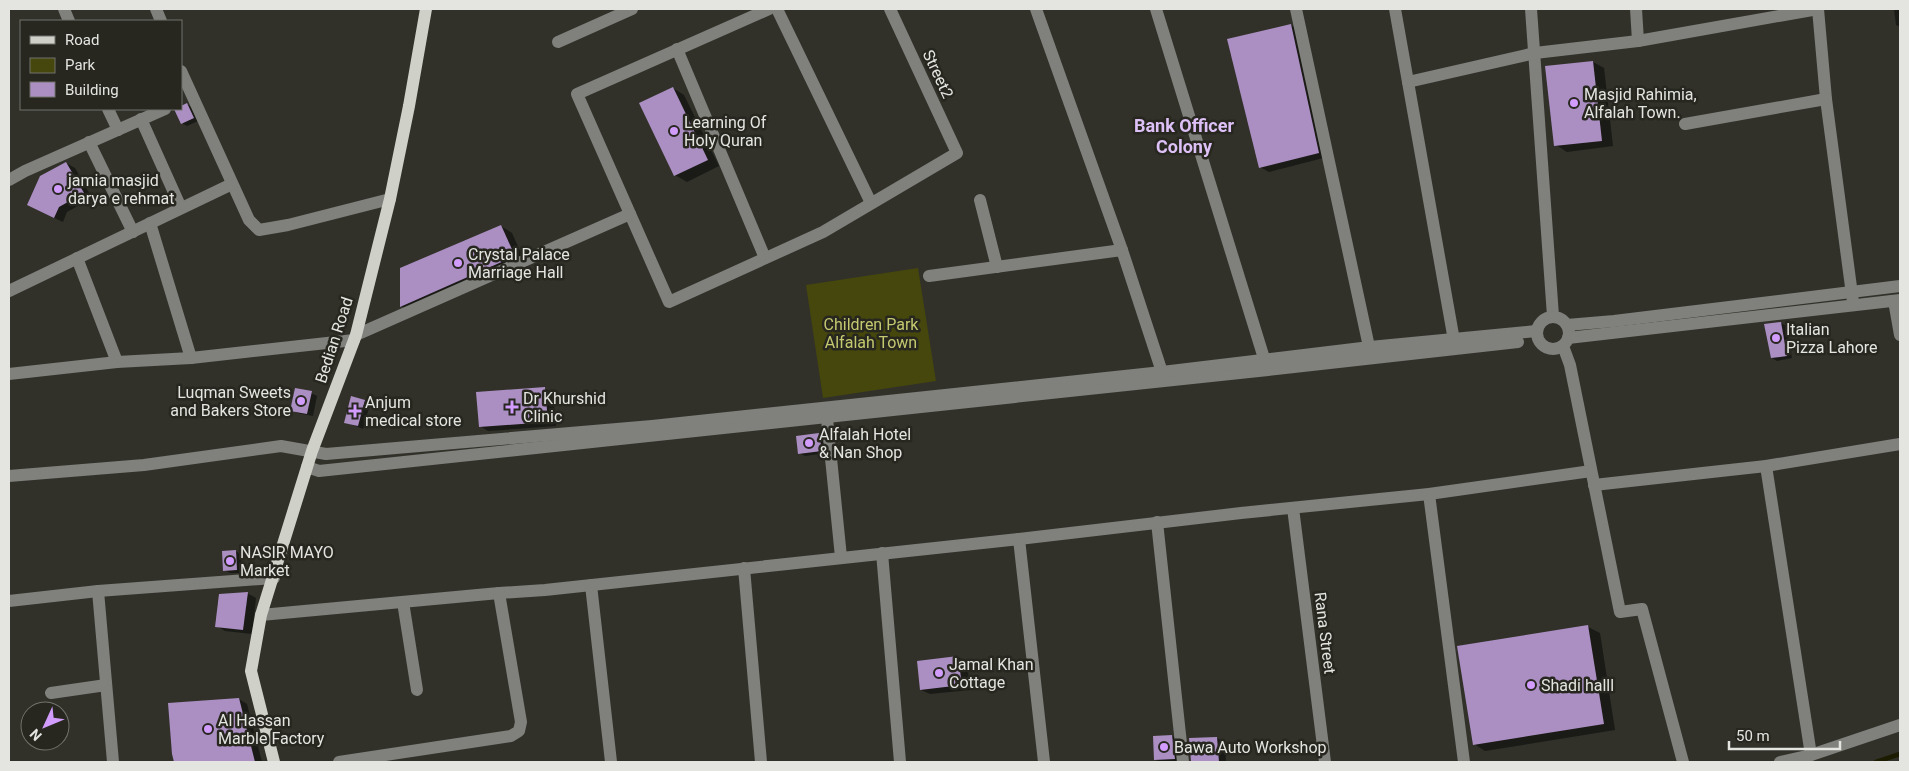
<svg xmlns="http://www.w3.org/2000/svg" width="1909" height="771" font-family="Roboto,sans-serif">
  <style>
    .green { fill: #46470c }
    .shadow { fill: #0007 }
    .lines { fill: none; stroke-linecap: round; stroke-linejoin: round }
    .stream { stroke: #1b1c00; stroke-width: 4.5 }
    .building { fill: #ab8fc3 }
    .minor { stroke: #80807c; stroke-width: 12 }
    .major { stroke: #cfd0c8; stroke-width: 12 }
    .poi-dot { fill: #d29cfd; stroke: #272720; stroke-width: 2 }
    .labels { text-anchor: middle; dominant-baseline: central; stroke-width: 5; stroke-linejoin: round; paint-order: stroke }
    .street-label { font-size: 16px; fill: #e4e5e0; stroke: #272720 }
    .poi-label { font-size: 16px; fill: #e4e5e0; stroke: #272720; text-anchor: start }
    .park-label { font-size: 16px; fill: #c4c86f; stroke: #272720 }
    .neighbourhood-label { font-size: 18px; font-weight: bold; fill: #ddc0f6; stroke: #272720 }
  </style>
  <rect width="100%" height="100%" fill="#31312a"/>
  <path class="green" d="M918 268 936 381 823 398 806 285Z"/>
  <g class="shadow">
    <path d="M1894 9H1900V27L1896 25Z"/>
    <path d="M1291 25 1299 30 1327 157 1269 172 1260 167Z"/>
    <path d="M1593 62 1604 68 1613 146 1567 152 1556 145Z"/>
    <path d="M673 88 684 95 719 166 687 182 675 175Z"/>
    <path d="M187 104 192 108 198 121 187 126 182 123 176 109H181Z"/>
    <path d="M66 163 75 168 92 198 67 212 63 222 36 209Z"/>
    <path d="M501 226 512 233 525 262 412 312 401 306Z"/>
    <path d="M1781 323 1786 326 1792 358 1777 361 1772 358Z"/>
    <path d="M544 388 553 393 556 426 488 431 480 426Z"/>
    <path d="M311 393 317 396 313 416 297 413 292 410Z"/>
    <path d="M364 401 370 404 363 429 346 422Z"/>
    <path d="M819 434 825 437 827 453 805 456 799 453Z"/>
    <path d="M236 551 241 555 242 573H230L224 570Z"/>
    <path d="M247 593 256 598 252 634 225 631 217 626Z"/>
    <path d="M1588 627 1600 633 1615 730 1485 751 1474 744Z"/>
    <path d="M958 657 967 662 970 690 930 694 921 690 918 662Z"/>
    <path d="M239 699 247 704 262 762H175L173 754Z"/>
    <path d="M1172 736 1177 739 1179 762H1160L1156 760Z"/>
    <path d="M1217 738 1225 743 1226 762H1191L1190 740Z"/>
  </g>
  <g class="lines">
    <path class="stream" d="M1876 762 1900 754"/>
  </g>
  <g class="building">
    <path d="M1291 24 1319 153 1259 168 1227 39Z"/>
    <path d="M1593 61 1602 141 1554 146 1545 66Z"/>
    <path d="M673 87 708 160 674 176 639 103Z"/>
    <path d="M187 103 194 118 181 124 174 109H181V106Z"/>
    <path d="M66 162 84 193 59 207 54 218 27 205 40 176Z"/>
    <path d="M501 225 515 256 400 307V268Z"/>
    <path d="M1781 322 1787 356 1771 358 1764 324Z"/>
    <path d="M545 387 548 422 479 427 476 392Z"/>
    <path d="M295 388 312 391 307 414 290 411Z"/>
    <path d="M351 396 365 400 358 426 344 423Z"/>
    <path d="M819 433 822 451 798 454 796 436Z"/>
    <path d="M236 550 237 570 223 571 222 551Z"/>
    <path d="M248 592 243 630 215 627 219 594Z"/>
    <path d="M1588 625 1604 724 1473 745 1457 646Z"/>
    <path d="M958 656 962 685 920 690 917 661Z"/>
    <path d="M239 698 255 762H174L172 754 168 703Z"/>
    <path d="M1172 735 1175 759 1154 760 1153 736Z"/>
    <path d="M1217 737 1219 762H1191L1189 738Z"/>
  </g>
  <g class="lines">
    <g class="minor">
      <path d="M64 9 69 21"/>
      <path d="M156 9 161 21"/>
      <path d="M769 9 577 94 669 302 823 232 957 153 890 9"/>
      <path d="M777 9 871 203"/>
      <path d="M1036 9 1122 250 1162 372"/>
      <path d="M1156 9 1267 368"/>
      <path d="M1296 9 1371 356"/>
      <path d="M1395 9 1455 346"/>
      <path d="M1531 9 1553 316"/>
      <path d="M1636 9 1638 41"/>
      <path d="M1818 9 1826 99 1853 302"/>
      <path d="M558 42 632 9"/>
      <path d="M677 49 765 258"/>
      <path d="M181 71 249 220 259 230 288 225 390 199"/>
      <path d="M1408 82 1535 53 1638 41 1818 9"/>
      <path d="M108 109 118 130"/>
      <path d="M141 119 181 208"/>
      <path d="M1685 124 1826 99"/>
      <path d="M89 142 133 232"/>
      <path d="M9 180 25 171 165 109"/>
      <path d="M980 200 997 267"/>
      <path d="M150 223 191 358"/>
      <path d="M77 258 117 362"/>
      <path d="M929 276 1122 250"/>
      <path d="M9 291 232 184"/>
      <path d="M1894 301 1900 335"/>
      <circle cx="1553" cy="333" r="16"/>
      <path d="M1567 325 1614 321 1900 286"/>
      <path d="M356 335 630 214"/>
      <path d="M1568 338 1900 300"/>
      <path d="M1563 346 1570 365 1620 612 1642 609 1683 762"/>
      <path d="M9 374 117 362 191 358 354 340"/>
      <path d="M826 409 841 557"/>
      <path d="M1766 466 1811 755"/>
      <path d="M307 467 319 471 1268 370 1518 342"/>
      <path d="M9 476 144 465 281 446 326 454 652 426 1162 372 1370 347 1536 331"/>
      <path d="M1594 485 1766 466 1900 444"/>
      <path d="M1429 494 1464 762"/>
      <path d="M1293 508 1325 762"/>
      <path d="M1157 522 1183 762"/>
      <path d="M1019 539 1044 762"/>
      <path d="M882 553 900 762"/>
      <path d="M744 568 761 762"/>
      <path d="M591 585 611 762"/>
      <path d="M98 591 113 762"/>
      <path d="M9 601 98 591 274 578"/>
      <path d="M403 602 417 690"/>
      <path d="M261 615 499 593 545 590 1019 539 1241 513 1429 494 1591 471"/>
      <path d="M51 693 106 685"/>
      <path d="M339 762 511 736 519 731 521 722 499 593"/>
      <path d="M1780 762 1811 755 1900 725"/>
    </g>
    <path class="major" d="M274 762 251 671 261 615 312 451 356 335 390 199 409 106 426 9"/>
  </g>
  <g class="poi-dot">
    <circle cx="1574" cy="103" r="5"/>
    <circle cx="674" cy="131" r="5"/>
    <circle cx="58" cy="189" r="5"/>
    <circle cx="458" cy="263" r="5"/>
    <circle cx="1776" cy="338" r="5"/>
    <circle cx="301" cy="401" r="5"/>
    <path d="M509.5 399.5h5v5h5v5h-5v5h-5v-5h-5v-5h5z"/>
    <path d="M352.5 403.5h5v5h5v5h-5v5h-5v-5h-5v-5h5z"/>
    <circle cx="809" cy="443" r="5"/>
    <circle cx="230" cy="561" r="5"/>
    <circle cx="939" cy="673" r="5"/>
    <circle cx="1531" cy="685" r="5"/>
    <circle cx="208" cy="729" r="5"/>
    <circle cx="1164" cy="747" r="5"/>
  </g>
  <g class="labels">
    <g class="street-label">
      <text transform="translate(938 74) rotate(65)">Street2</text>
      <text transform="translate(334 340) rotate(-72)">Bedian Road</text>
      <text transform="translate(1325 633) rotate(83)">Rana Street</text>
    </g>
    <g class="poi-label">
      <text x="1584" y="94">Masjid Rahimia,<tspan x="1584" dy="18">Alfalah Town.</tspan></text>
      <text x="684" y="122">Learning Of<tspan x="684" dy="18">Holy Quran</tspan></text>
      <text x="68" y="180">jamia masjid<tspan x="68" dy="18">darya e rehmat</tspan></text>
      <text x="468" y="254">Crystal Palace<tspan x="468" dy="18">Marriage Hall</tspan></text>
      <text x="1786" y="329">Italian<tspan x="1786" dy="18">Pizza Lahore</tspan></text>
      <text x="291" y="392" text-anchor="end">Luqman Sweets<tspan x="291" dy="18">and Bakers Store</tspan></text>
      <text x="523" y="398">Dr Khurshid<tspan x="523" dy="18">Clinic</tspan></text>
      <text x="365" y="402">Anjum<tspan x="365" dy="18">medical store</tspan></text>
      <text x="819" y="434">Alfalah Hotel<tspan x="819" dy="18">&amp; Nan Shop</tspan></text>
      <text x="240" y="552">NASIR MAYO<tspan x="240" dy="18">Market</tspan></text>
      <text x="949" y="664">Jamal Khan<tspan x="949" dy="18">Cottage</tspan></text>
      <text x="1541" y="685">Shadi halll</text>
      <text x="218" y="720">Al Hassan<tspan x="218" dy="18">Marble Factory</tspan></text>
      <text x="1174" y="747">Bawa Auto Workshop</text>
    </g>
    <g class="park-label">
      <text x="871" y="324">Children Park<tspan x="871" dy="18">Alfalah Town</tspan></text>
    </g>
    <g class="neighbourhood-label">
      <text x="1184" y="125">Bank Officer<tspan x="1184" dy="21">Colony</tspan></text>
    </g>
  </g>
  <rect width="1909" height="771" fill="none" stroke="#e4e5e0" stroke-width="20"/>
  <rect x="20" y="20" width="162" height="90" fill="#272720" stroke="#73736d"/>
  <rect x="30" y="36" width="25" height="8" fill="#cfd0c8" stroke="#73736d"/>
  <text x="65" y="45" font-size="15" fill="#e4e5e0">Road</text>
  <rect x="30" y="58" width="25" height="15" fill="#46470c" stroke="#73736d"/>
  <text x="65" y="70" font-size="15" fill="#e4e5e0">Park</text>
  <rect x="30" y="82" width="25" height="15" fill="#ab8fc3" stroke="#73736d"/>
  <text x="65" y="95" font-size="15" fill="#e4e5e0">Building</text>
  <g transform="translate(45 726) rotate(226)"><circle r="24" fill="#272720" stroke="#73736d"/>
  <path d="M0-4L9 19L0 12L-9 19Z" fill="#d29cfd"/>
  <text y="-8" font-size="14" font-weight="bold" text-anchor="middle" fill="#e4e5e0">N</text>
  </g>
  <path d="M1729 741v8h111v-8" fill="none" stroke="#e4e5e0" stroke-width="2.5"/>
  <text x="1736" y="741" font-size="15" fill="#e4e5e0" stroke="#272720" stroke-width="4" paint-order="stroke">50 m</text>
</svg>
